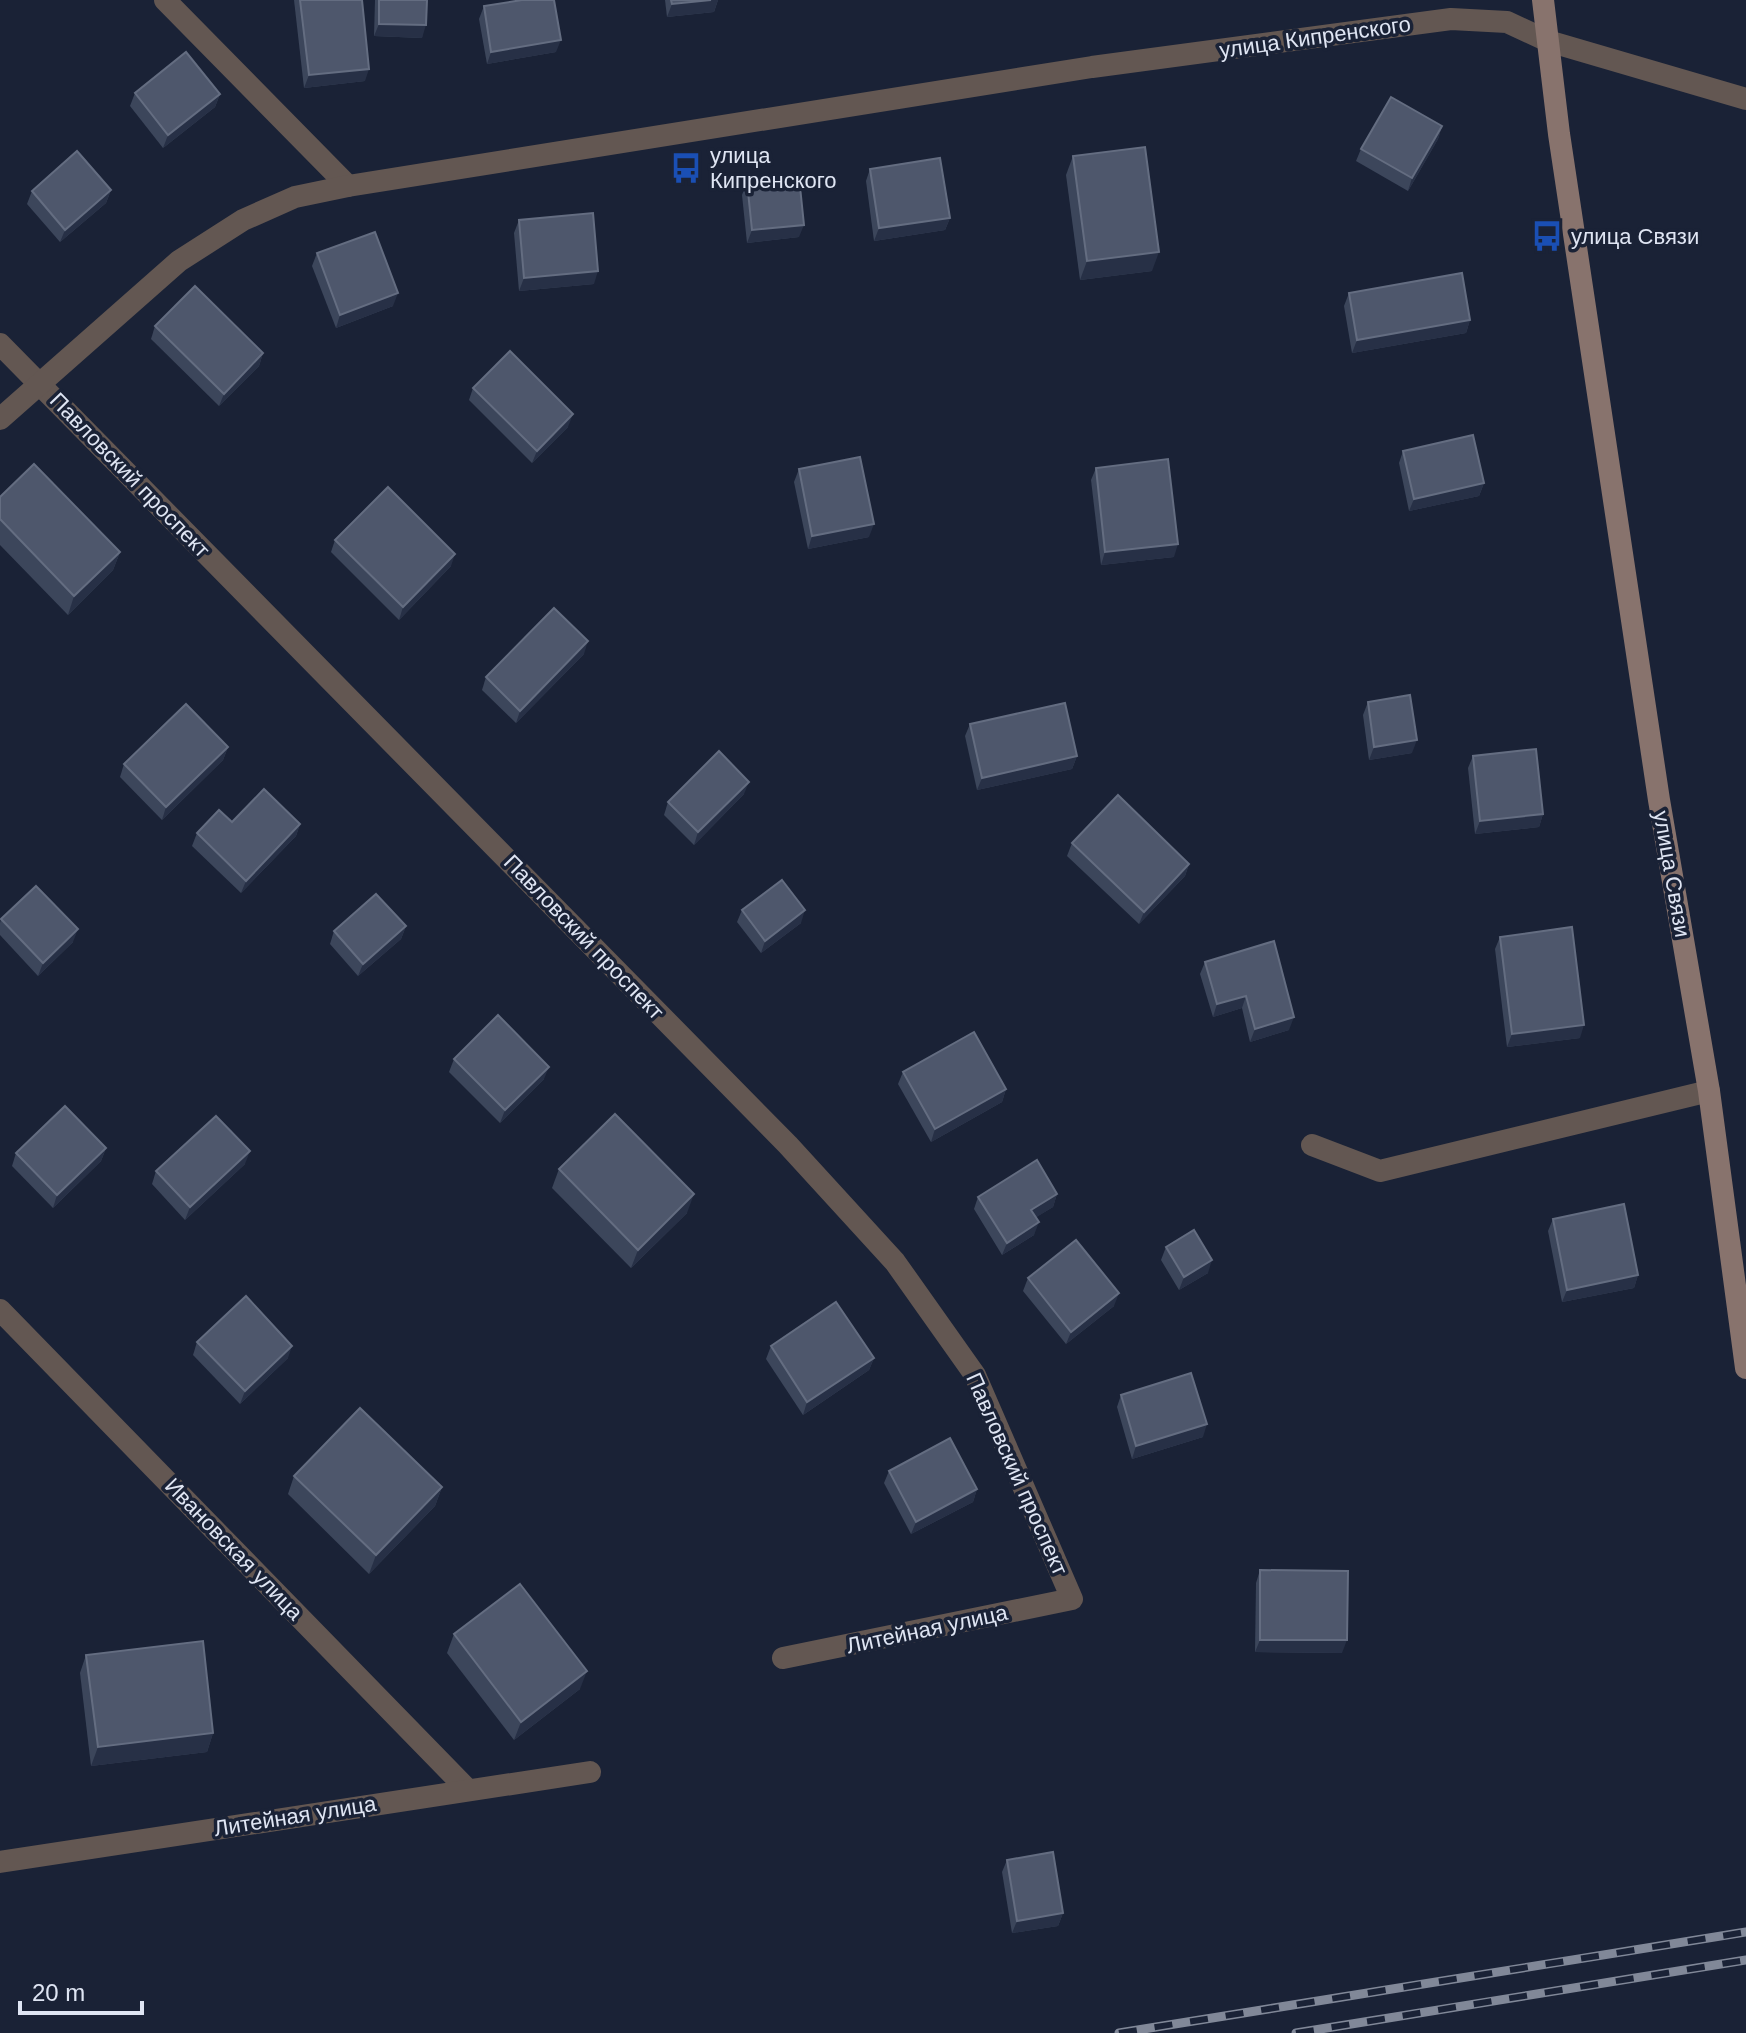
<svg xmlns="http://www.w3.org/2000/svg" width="1746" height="2033" font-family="Helvetica,sans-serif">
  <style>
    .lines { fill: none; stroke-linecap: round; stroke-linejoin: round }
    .minor { stroke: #635752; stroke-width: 22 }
    .secondary { stroke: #88736d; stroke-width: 22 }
    .rail-casing { stroke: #818898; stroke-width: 9 }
    .rail { stroke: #1a2236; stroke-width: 6; stroke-dasharray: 18; stroke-linecap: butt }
    .wall { fill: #3c465b }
    .shaded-wall { fill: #273046 }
    .building { fill: #4e576c; stroke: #646d81; stroke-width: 2 }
    .labels { text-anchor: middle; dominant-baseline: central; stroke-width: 7; stroke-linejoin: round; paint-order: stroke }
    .street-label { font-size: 22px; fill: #dfe5f3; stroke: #1a2236 }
    .poi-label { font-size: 22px; fill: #dfe5f3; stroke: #1a2236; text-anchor: start }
  </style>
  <rect width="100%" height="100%" fill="#1a2236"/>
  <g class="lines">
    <g class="minor">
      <path d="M165 0 348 186"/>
      <path d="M0 344 788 1145 895 1262 975 1375 1072 1599 783 1658"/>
      <path d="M0 419 179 261 243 220 295 197 348 186 1092 67 1451 19 1507 22 1548 41 1746 99"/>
      <path d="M1312 1145 1380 1171 1709 1091"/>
      <path d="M0 1310 467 1789"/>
      <path d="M0 1862 590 1772"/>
    </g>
    <path class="secondary" d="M1543 0 1559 134 1659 800 1709 1091 1746 1368"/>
    <defs>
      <g id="rail">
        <path d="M1119 2033 1746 1932"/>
        <path d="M1296 2033 1746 1960"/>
      </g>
    </defs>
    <use href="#rail" class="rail-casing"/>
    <use href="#rail" class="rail"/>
  </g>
  <g class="wall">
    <path d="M294 0H362L365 81 304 88Z"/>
    <path d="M375 0H427L422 38 374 36Z"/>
    <path d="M665 0H718L714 12 667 17Z"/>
    <path d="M484 6 556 52 487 64 479 19Z"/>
    <path d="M135 93 220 94 215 107 163 148 130 106Z"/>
    <path d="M1442 126 1438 139 1408 191 1356 161 1361 149Z"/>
    <path d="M1073 156 1152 271 1080 280 1066 175Z"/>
    <path d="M870 169 950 218 945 230 874 241 866 181Z"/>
    <path d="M747 182 799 237 747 243 742 195Z"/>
    <path d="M111 190 106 203 60 242 27 204 32 191Z"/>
    <path d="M519 220 594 284 519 291 514 233Z"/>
    <path d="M317 253 393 306 336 328 312 266Z"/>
    <path d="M1349 293 1470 320 1466 333 1352 353 1344 306Z"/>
    <path d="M155 326 263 353 259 366 219 406 151 339Z"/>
    <path d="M473 388 568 427 532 463 469 400Z"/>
    <path d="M1403 451 1484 483 1479 496 1409 511 1399 463Z"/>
    <path d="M1096 468 1174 557 1101 565 1091 480Z"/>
    <path d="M799 469 869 537 808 549 794 482Z"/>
    <path d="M0 497 120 552 113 570 68 615 0 545Z"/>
    <path d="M335 540 451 566 399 620 331 552Z"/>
    <path d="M584 654 516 723 482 690 486 677Z"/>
    <path d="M1368 702 1412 753 1369 760 1363 715Z"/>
    <path d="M970 724 1077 756 1072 769 977 790 965 736Z"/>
    <path d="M228 747 223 760 162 820 120 777 124 764Z"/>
    <path d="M1473 756 1543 814 1539 827 1475 834 1468 768Z"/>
    <path d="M744 794 694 845 664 815 668 802Z"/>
    <path d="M232 822 300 824 296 836 241 893 192 846 197 833Z"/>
    <path d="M1072 843 1189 864 1185 876 1139 924 1067 856Z"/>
    <path d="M742 910 801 923 761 953 737 922Z"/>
    <path d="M1 919 73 942 38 976 0 935V923Z"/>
    <path d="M406 926 401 939 358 976 330 944 334 931Z"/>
    <path d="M1500 937 1580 1038 1507 1047 1495 949Z"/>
    <path d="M1205 962 1289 1030 1250 1042 1242 1008 1213 1017 1200 974Z"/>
    <path d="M454 1059 544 1079 500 1123 449 1072Z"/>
    <path d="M903 1072 1006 1089 1002 1102 931 1142 898 1084Z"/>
    <path d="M106 1148 101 1161 53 1208 12 1166 16 1153Z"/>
    <path d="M245 1164 185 1220 152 1184 156 1171Z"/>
    <path d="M559 1169 687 1213 631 1268 552 1188Z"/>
    <path d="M1057 1194 1053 1207 1036 1217 1034 1235 1002 1255 974 1209 978 1197Z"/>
    <path d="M1553 1219 1638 1275 1634 1288 1562 1302 1548 1231Z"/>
    <path d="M1166 1247 1208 1273 1179 1290 1161 1260Z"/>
    <path d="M1028 1278 1114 1306 1066 1344 1023 1291Z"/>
    <path d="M197 1342 288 1358 240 1404 193 1355Z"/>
    <path d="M771 1346 874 1358 869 1370 803 1415 766 1359Z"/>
    <path d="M1121 1395 1203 1437 1132 1459 1117 1407Z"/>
    <path d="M889 1471 977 1489 973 1502 911 1534 884 1483Z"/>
    <path d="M294 1476 442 1487 435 1506 369 1574 288 1494Z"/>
    <path d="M1260 1570 1342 1653 1255 1652 1256 1583Z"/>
    <path d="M454 1634 580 1689 514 1740 447 1653Z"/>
    <path d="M86 1655 213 1733 207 1752 91 1766 80 1673Z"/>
    <path d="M1007 1860 1063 1913 1058 1926 1012 1933 1002 1872Z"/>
  </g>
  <g class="shaded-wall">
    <path d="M711 0H718L714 12 667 17 672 4Z"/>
    <path d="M379 24 426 25 422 38 374 36Z"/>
    <path d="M561 40 556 52 487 64 491 52Z"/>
    <path d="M369 69 365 81 304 88 309 75Z"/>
    <path d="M220 94 215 107 163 148 168 135Z"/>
    <path d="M1442 126 1438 139 1408 191 1412 178Z"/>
    <path d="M111 190 106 203 60 242 65 230Z"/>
    <path d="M950 218 945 230 874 241 879 228Z"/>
    <path d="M804 225 799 237 747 243 752 230Z"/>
    <path d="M1159 252 1152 271 1080 280 1087 261Z"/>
    <path d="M598 271 594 284 519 291 524 278Z"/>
    <path d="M398 293 393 306 336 328 340 315Z"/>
    <path d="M1470 320 1466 333 1352 353 1357 340Z"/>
    <path d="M263 353 259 366 219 406 224 394Z"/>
    <path d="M573 414 568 427 532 463 537 451Z"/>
    <path d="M1484 483 1479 496 1409 511 1414 499Z"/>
    <path d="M874 524 869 537 808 549 812 536Z"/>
    <path d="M1178 544 1174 557 1101 565 1105 552Z"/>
    <path d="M120 552 113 570 68 615 74 596Z"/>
    <path d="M455 554 451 566 399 620 403 607Z"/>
    <path d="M588 641 584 654 516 723 520 711Z"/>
    <path d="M1417 740 1412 753 1369 760 1374 747Z"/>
    <path d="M228 747 223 760 162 820 166 807Z"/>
    <path d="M1077 756 1072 769 977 790 982 778Z"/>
    <path d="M749 782 744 794 694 845 698 832Z"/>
    <path d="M1543 814 1539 827 1475 834 1480 821Z"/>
    <path d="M300 824 296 836 241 893 246 881Z"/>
    <path d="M1189 864 1185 876 1139 924 1144 912Z"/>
    <path d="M805 910 801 923 761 953 765 941Z"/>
    <path d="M406 926 401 939 358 976 363 964Z"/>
    <path d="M78 929 73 942 38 976 43 963Z"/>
    <path d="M1246 996 1242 1008 1213 1017 1217 1004Z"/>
    <path d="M1294 1017 1289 1030 1250 1042 1255 1029Z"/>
    <path d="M1584 1025 1580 1038 1507 1047 1512 1034Z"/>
    <path d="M549 1067 544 1079 500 1123 505 1110Z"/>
    <path d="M1006 1089 1002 1102 931 1142 935 1129Z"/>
    <path d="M106 1148 101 1161 53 1208 57 1195Z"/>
    <path d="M250 1151 245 1164 185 1220 190 1207Z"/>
    <path d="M694 1194 687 1213 631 1268 638 1250Z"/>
    <path d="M1057 1194 1053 1207 1027 1223 1031 1210Z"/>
    <path d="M1039 1222 1034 1235 1002 1255 1007 1243Z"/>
    <path d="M1212 1260 1208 1273 1179 1290 1184 1277Z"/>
    <path d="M1638 1275 1634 1288 1562 1302 1567 1290Z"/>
    <path d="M1119 1293 1114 1306 1066 1344 1071 1332Z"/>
    <path d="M292 1346 288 1358 240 1404 245 1391Z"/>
    <path d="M874 1358 869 1370 803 1415 807 1402Z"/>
    <path d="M1207 1424 1203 1437 1132 1459 1136 1446Z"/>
    <path d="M442 1487 435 1506 369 1574 376 1555Z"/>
    <path d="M977 1489 973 1502 911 1534 916 1522Z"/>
    <path d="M1260 1640H1347L1342 1653 1255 1652Z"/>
    <path d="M587 1671 580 1689 514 1740 521 1722Z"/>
    <path d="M213 1733 207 1752 91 1766 98 1747Z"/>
    <path d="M1063 1913 1058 1926 1012 1933 1017 1921Z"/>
  </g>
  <g class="building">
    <path d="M300 0H362L369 69 309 75Z"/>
    <path d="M379 0H427L426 25 379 24Z"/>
    <path d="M522 0H554L561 40 491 52 484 6Z"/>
    <path d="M671 0H711L672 4Z"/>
    <path d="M186 52 220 94 168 135 135 93Z"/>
    <path d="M1391 97 1442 126 1412 178 1361 149Z"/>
    <path d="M1145 147 1159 252 1087 261 1073 156Z"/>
    <path d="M77 151 111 190 65 230 32 191Z"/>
    <path d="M940 158 950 218 879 228 870 169Z"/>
    <path d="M799 177 804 225 752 230 747 182Z"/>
    <path d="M593 213 598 271 524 278 519 220Z"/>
    <path d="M375 232 398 293 340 315 317 253Z"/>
    <path d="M1462 273 1470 320 1357 340 1349 293Z"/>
    <path d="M195 286 263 353 224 394 155 326Z"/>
    <path d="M510 351 573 414 537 451 473 388Z"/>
    <path d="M1473 435 1484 483 1414 499 1403 451Z"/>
    <path d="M860 457 874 524 812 536 799 469Z"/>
    <path d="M1168 459 1178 544 1105 552 1096 468Z"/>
    <path d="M34 464 120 552 74 596 0 519V497Z"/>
    <path d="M388 487 455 554 403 607 335 540Z"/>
    <path d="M554 608 588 641 520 711 486 677Z"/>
    <path d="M1410 695 1417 740 1374 747 1368 702Z"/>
    <path d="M1065 703 1077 756 982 778 970 724Z"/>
    <path d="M186 704 228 747 166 807 124 764Z"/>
    <path d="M1536 749 1543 814 1480 821 1473 756Z"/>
    <path d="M719 751 749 782 698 832 668 802Z"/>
    <path d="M264 789 300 824 246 881 197 833 219 810 232 822Z"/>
    <path d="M1118 795 1189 864 1144 912 1072 843Z"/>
    <path d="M782 880 805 910 765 941 742 910Z"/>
    <path d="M36 886 78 929 43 963 1 919Z"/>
    <path d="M376 894 406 926 363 964 334 931Z"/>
    <path d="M1572 927 1584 1025 1512 1034 1500 937Z"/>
    <path d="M1274 941 1294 1017 1255 1029 1246 996 1217 1004 1205 962Z"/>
    <path d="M498 1015 549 1067 505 1110 454 1059Z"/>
    <path d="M974 1032 1006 1089 935 1129 903 1072Z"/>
    <path d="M65 1106 106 1148 57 1195 16 1153Z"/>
    <path d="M615 1114 694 1194 638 1250 559 1169Z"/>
    <path d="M216 1116 250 1151 190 1207 156 1171Z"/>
    <path d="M1037 1160 1057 1194 1031 1210 1039 1222 1007 1243 978 1197Z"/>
    <path d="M1624 1204 1638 1275 1567 1290 1553 1219Z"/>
    <path d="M1194 1230 1212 1260 1184 1277 1166 1247Z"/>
    <path d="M1076 1240 1119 1293 1071 1332 1028 1278Z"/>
    <path d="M246 1296 292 1346 245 1391 197 1342Z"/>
    <path d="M836 1302 874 1358 807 1402 771 1346Z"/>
    <path d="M1191 1373 1207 1424 1136 1446 1121 1395Z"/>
    <path d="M360 1408 442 1487 376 1555 294 1476Z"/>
    <path d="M950 1438 977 1489 916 1522 889 1471Z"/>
    <path d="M1260 1570 1348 1571 1347 1640H1260Z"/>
    <path d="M520 1584 587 1671 521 1722 454 1634Z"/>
    <path d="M203 1641 213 1733 98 1747 86 1655Z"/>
    <path d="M1053 1852 1063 1913 1017 1921 1007 1860Z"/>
  </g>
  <defs>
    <symbol id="bus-bare" viewBox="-9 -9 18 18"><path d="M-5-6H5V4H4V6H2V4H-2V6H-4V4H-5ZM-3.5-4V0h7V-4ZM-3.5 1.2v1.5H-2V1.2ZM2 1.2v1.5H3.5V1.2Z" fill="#1a4fb4" stroke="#1a2236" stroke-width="2.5" paint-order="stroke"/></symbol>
  </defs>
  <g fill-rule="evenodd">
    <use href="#bus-bare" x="664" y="146" width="44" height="44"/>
    <use href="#bus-bare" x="1525" y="214" width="44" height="44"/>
  </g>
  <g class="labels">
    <g class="street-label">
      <text transform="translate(1315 37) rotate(-8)">улица Кипренского</text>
      <text transform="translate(130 475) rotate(46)">Павловский проспект</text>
      <text transform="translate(1672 874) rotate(80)">улица Связи</text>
      <text transform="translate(584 937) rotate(46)">Павловский проспект</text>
      <text transform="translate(1017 1474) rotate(66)">Павловский проспект</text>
      <text transform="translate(234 1549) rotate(46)">Ивановская улица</text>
      <text transform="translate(927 1629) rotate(-12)">Литейная улица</text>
      <text transform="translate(295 1816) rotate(-9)">Литейная улица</text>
    </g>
    <g class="poi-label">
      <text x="710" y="155">улица<tspan x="710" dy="25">Кипренского</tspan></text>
      <text x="1571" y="236">улица Связи</text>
    </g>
  </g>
  <path d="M20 2001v12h122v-12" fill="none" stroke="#dfe5f3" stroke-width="4"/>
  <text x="32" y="2001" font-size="24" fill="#dfe5f3" stroke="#1a2236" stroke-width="6" paint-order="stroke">20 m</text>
</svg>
